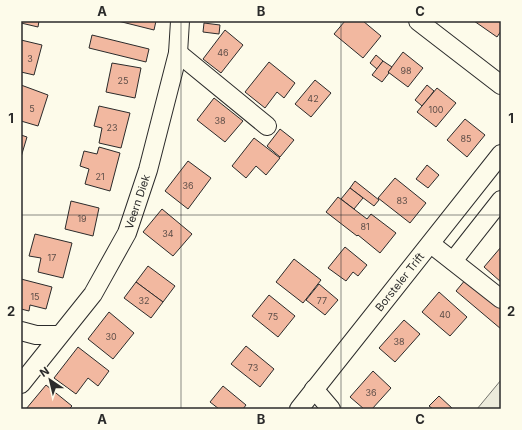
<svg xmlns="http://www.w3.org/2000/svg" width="522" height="430" font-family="Inter,sans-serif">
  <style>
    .green { fill: #ecebdb; stroke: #74746e }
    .building { fill: #f2b8a0; stroke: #2b2b2b }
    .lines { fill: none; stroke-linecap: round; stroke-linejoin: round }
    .minor-casing { stroke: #2b2b2b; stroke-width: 20 }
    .minor { stroke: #fdfbea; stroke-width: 18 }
    .grid { fill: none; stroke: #2b2b2b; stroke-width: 1; stroke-opacity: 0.55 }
    .labels { text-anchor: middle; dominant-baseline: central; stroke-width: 3; stroke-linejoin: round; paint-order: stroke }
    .number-label { font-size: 9px; fill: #5d4e48 }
    .street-label { font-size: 11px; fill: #2b2b2b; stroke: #fdfbea }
    .neatline { fill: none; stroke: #2b2b2b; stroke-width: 1.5 }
    .grid-label { font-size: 13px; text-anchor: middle; font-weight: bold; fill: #2b2b2b }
  </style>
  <rect width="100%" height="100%" fill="#fdfbea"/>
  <path class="green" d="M501 380V409H477Z"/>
  <g class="building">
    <path d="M21 21H39L38 27 21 23Z"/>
    <path d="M118 21H156L154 30Z"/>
    <path d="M345 21H363L381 36 363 58 334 34Z"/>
    <path d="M474 21H501V31L497 37Z"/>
    <path d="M204 23 220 25 219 34 203 32Z"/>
    <path d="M225 30 243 45 221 73 203 59Z"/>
    <path d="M92 35 149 49 146 62 89 48Z"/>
    <path d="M21 40 42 45 34 75 21 72Z"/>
    <path d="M403 52 423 68 408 87 388 72Z"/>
    <path d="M376 55 383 61 377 69 370 63Z"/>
    <path d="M383 61 392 67 388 72 389 73 382 82 372 75Z"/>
    <path d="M269 62 295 83 284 98 277 92 265 108 245 92Z"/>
    <path d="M112 63 141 68 135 98 106 92Z"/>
    <path d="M315 80 331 93 311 117 295 104Z"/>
    <path d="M21 85 48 95 38 126 21 121Z"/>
    <path d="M427 85 434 91 422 106 415 100Z"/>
    <path d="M437 88 456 103 436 127 417 112Z"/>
    <path d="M214 98 243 121 225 142 197 120Z"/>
    <path d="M99 106 130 113 121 148 99 143 102 128 94 126Z"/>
    <path d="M465 119 485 135 467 157 447 140Z"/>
    <path d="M280 129 294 140 280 157 267 146Z"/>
    <path d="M21 135 27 137 21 157Z"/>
    <path d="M254 138 280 158 266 175 256 166 246 178 232 166Z"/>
    <path d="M99 147 120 153 110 191 85 184 89 169 80 166 84 151 97 154Z"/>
    <path d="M188 161 211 178 188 209 165 191Z"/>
    <path d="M427 165 439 175 428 188 416 179Z"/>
    <path d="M395 178 426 203 410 223 378 198Z"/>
    <path d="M355 181 379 200 374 206 350 188Z"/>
    <path d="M350 188 363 198 354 209 341 199Z"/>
    <path d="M338 197 367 219 371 214 396 233 380 253 358 235 357 236 326 212Z"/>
    <path d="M71 201 99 208 93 236 65 229Z"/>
    <path d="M162 209 192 234 173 256 143 232Z"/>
    <path d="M35 234 72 243 63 278 38 272 41 258 29 256Z"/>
    <path d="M345 247 367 265 358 276 353 272 346 281 328 268Z"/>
    <path d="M501 247V282L484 267Z"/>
    <path d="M294 259 321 280 303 303 276 282Z"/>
    <path d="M148 266 175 286 163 302 136 282Z"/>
    <path d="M21 279 52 287 46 309 30 305 29 311 21 309Z"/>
    <path d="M466 279 501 309V329L456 291Z"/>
    <path d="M136 282 163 302 151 318 124 298Z"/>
    <path d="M319 284 338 300 325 315 306 300Z"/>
    <path d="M439 292 467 317 450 336 422 312Z"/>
    <path d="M269 295 295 316 278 337 252 316Z"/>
    <path d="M109 312 134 333 113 359 88 339Z"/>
    <path d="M404 320 420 334 395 362 379 348Z"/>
    <path d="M246 346 274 369 260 387 231 364Z"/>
    <path d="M78 347 109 371 98 386 88 378 76 394 54 378Z"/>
    <path d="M373 371 391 388 372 409H364L350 397Z"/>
    <path d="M46 385 72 406 69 409H26Z"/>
    <path d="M223 386 246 405 243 409H219L210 402Z"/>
    <path d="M439 396 453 409H433L429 406Z"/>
  </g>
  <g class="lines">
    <defs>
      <g id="minor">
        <path d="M418 21 501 85"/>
        <path d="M178 53 267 126"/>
        <path d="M431 244 501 299"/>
        <path d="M453 261 501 200"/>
        <path d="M21 331 36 335H59"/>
        <path id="s1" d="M21 384 93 294 127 233 148 170 178 53 180 21"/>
        <path d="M314 389 331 409"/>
        <path id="s2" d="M299 409 501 154"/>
      </g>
    </defs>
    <use href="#minor" class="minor-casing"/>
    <use href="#minor" class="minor"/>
  </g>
  <path class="grid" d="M181 21V409M341 21V409M21 215H501"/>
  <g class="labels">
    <g class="number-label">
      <text x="223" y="52">46</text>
      <text x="30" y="58">3</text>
      <text x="406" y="70">98</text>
      <text x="123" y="80">25</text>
      <text x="313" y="98">42</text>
      <text x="32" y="108">5</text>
      <text x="436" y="109">100</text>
      <text x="220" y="120">38</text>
      <text x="112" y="127">23</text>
      <text x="466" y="138">85</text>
      <text x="100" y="176">21</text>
      <text x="188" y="185">36</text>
      <text x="402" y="200">83</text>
      <text x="82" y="218">19</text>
      <text x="365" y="226">81</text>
      <text x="168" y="233">34</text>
      <text x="52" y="257">17</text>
      <text x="35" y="296">15</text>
      <text x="144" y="300">32</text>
      <text x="322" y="300">77</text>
      <text x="445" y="314">40</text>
      <text x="273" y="316">75</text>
      <text x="111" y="336">30</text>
      <text x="399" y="341">38</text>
      <text x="253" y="367">73</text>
      <text x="371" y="392">36</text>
    </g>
    <g class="street-label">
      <text stroke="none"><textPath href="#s1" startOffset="218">Veern Diek</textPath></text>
      <text stroke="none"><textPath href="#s2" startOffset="162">Borsteler Trift</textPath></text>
    </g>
  </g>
  <rect width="522" height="430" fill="none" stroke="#fdfbea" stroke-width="44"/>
  <g transform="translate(50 380) rotate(325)" stroke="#fdfbea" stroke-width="3" paint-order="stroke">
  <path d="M0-3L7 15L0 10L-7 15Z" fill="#2b2b2b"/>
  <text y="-6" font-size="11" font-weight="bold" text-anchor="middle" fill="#2b2b2b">N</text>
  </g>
  <rect x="22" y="22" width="478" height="386" class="neatline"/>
  <g class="grid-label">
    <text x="102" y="16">A</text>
    <text x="261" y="16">B</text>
    <text x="420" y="16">C</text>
    <text x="11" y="123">1</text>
    <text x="511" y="123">1</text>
    <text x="11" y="316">2</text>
    <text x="511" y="316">2</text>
    <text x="102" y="424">A</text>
    <text x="261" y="424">B</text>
    <text x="420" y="424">C</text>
  </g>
</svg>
